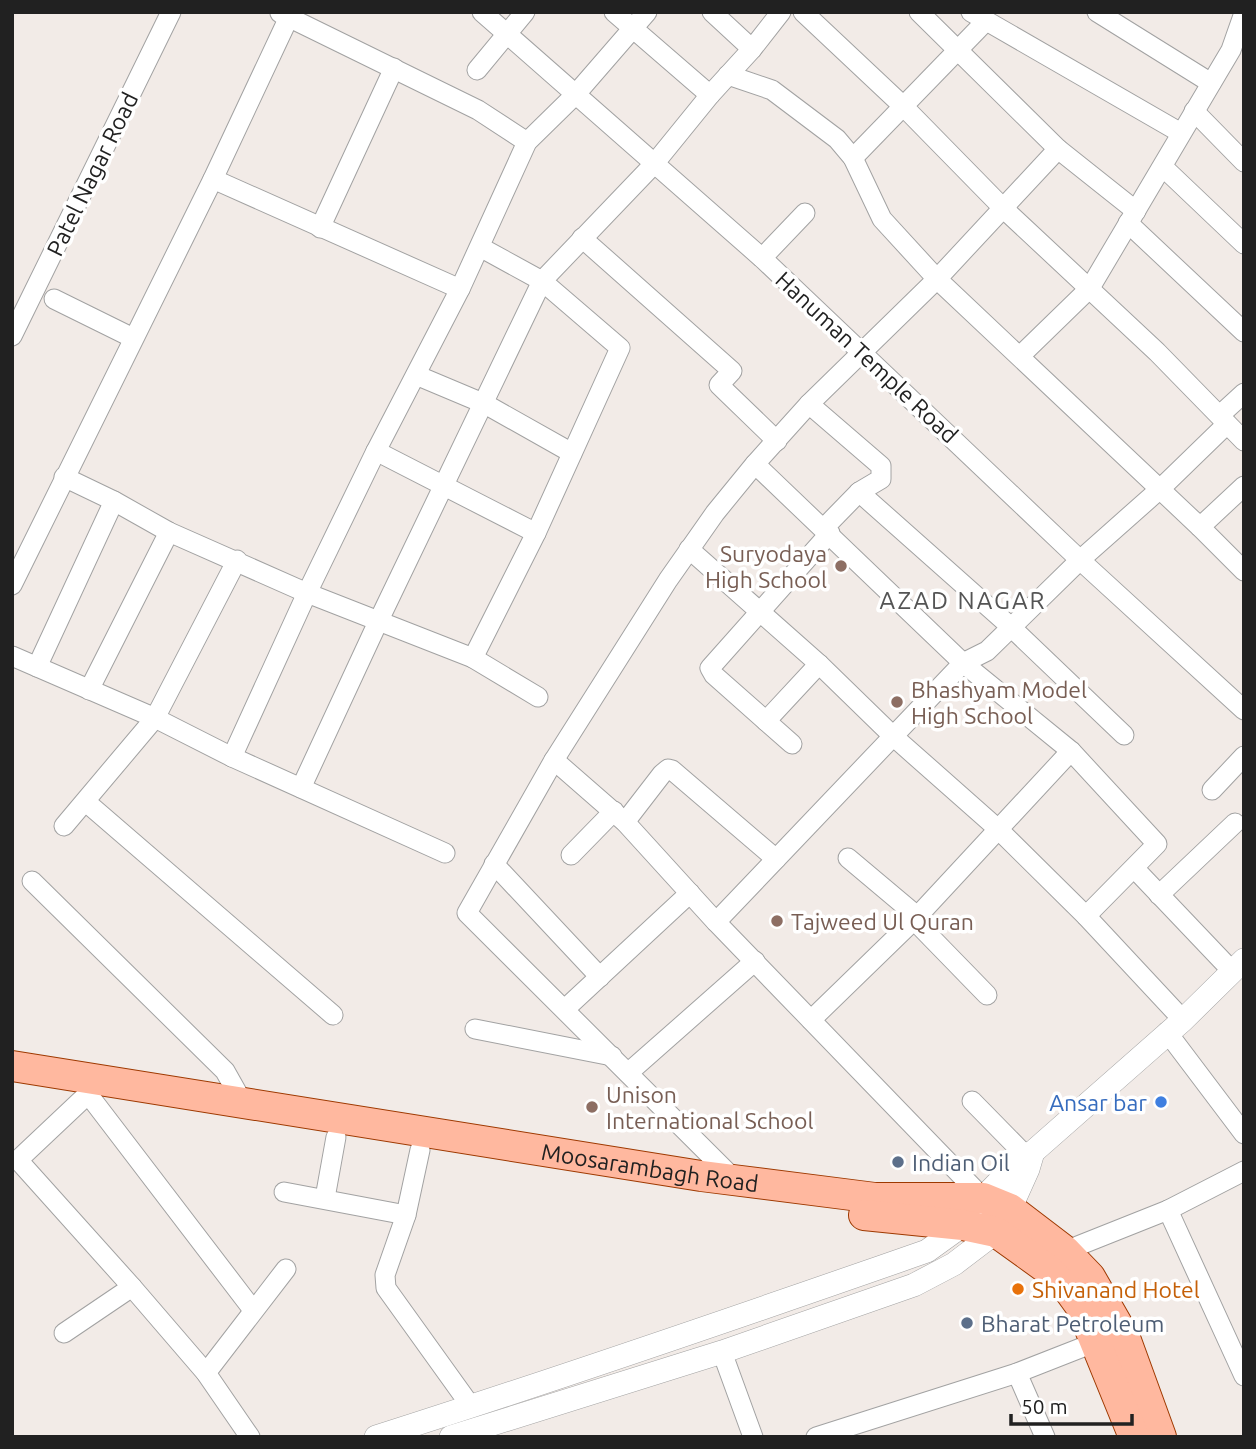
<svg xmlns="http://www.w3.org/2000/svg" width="1256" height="1449" font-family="Ubuntu,sans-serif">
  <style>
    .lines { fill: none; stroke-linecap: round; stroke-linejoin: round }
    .minor-casing { stroke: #a2a2a2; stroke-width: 21 }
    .tertiary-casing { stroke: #a2a2a2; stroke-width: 24 }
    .primary-casing { stroke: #9e3900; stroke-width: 32 }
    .minor { stroke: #fff; stroke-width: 19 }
    .tertiary { stroke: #fff; stroke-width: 23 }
    .primary { stroke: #ffb89f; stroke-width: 30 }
    .education-dot { fill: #8d6e63; stroke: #fff; stroke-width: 2.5 }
    .shop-dot { fill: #3f7fe0; stroke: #fff; stroke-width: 2.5 }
    .service-dot { fill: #5c6f8a; stroke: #fff; stroke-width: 2.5 }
    .food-dot { fill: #e8710a; stroke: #fff; stroke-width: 2.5 }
    .labels { text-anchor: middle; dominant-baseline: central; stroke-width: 7; stroke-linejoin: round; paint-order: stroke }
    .street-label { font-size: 23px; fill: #212121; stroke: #fff }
    .education-label { font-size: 23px; fill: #785e54; stroke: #fff; text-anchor: start }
    .shop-label { font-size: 23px; fill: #366cbe; stroke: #fff; text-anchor: end }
    .service-label { font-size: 23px; fill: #4e5e75; stroke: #fff; text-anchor: start }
    .food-label { font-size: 23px; fill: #c56008; stroke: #fff; text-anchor: start }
    .neighbourhood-label { font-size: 24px; letter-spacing: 2px; fill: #545454; stroke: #fff }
  </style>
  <rect width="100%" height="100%" fill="#f2ebe7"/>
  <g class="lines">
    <defs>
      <g id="minor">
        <path d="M482 12 762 258 1080 560 1244 710"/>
        <path d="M614 12 710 95"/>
        <path d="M712 12 752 49"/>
        <path d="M803 12 903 106 1003 208 1157 352 1244 441"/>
        <path d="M919 12 1058 149 1136 211"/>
        <path d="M971 12 1181 133"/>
        <path d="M1097 12 1211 83"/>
        <path d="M280 13 478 110 527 142"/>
        <path d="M477 70 525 12"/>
        <path d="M728 75 772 90 837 139 853 158 882 219 937 279 1200 527 1244 571"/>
        <path d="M1194 111 1244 162"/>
        <path d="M853 158 985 22"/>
        <path d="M1163 167 1244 244"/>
        <path d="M213 179 460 289"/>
        <path d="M1128 223 1244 332"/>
        <path d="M320 228 394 68"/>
        <path d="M582 238 732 371 719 385 777 441"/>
        <path d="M762 258 805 213"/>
        <path d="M54 299 133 338"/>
        <path d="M12 336 171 12"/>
        <path d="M1020 356 1090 288 1231 50 1244 13"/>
        <path d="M416 375 485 404 572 453"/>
        <path d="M809 404 881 466V479L859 492 1011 627 1124 735"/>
        <path d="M1220 415 1244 393"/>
        <path d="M376 451 536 533"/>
        <path d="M755 464 963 663 1071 751 1157 844 1086 916"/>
        <path d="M64 477 114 501 169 532 307 593 473 658 538 697"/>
        <path d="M1200 527 1244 486"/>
        <path d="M824 528 859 492"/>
        <path d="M689 549 819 664 894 737 998 829 1086 916 1183 1020"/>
        <path d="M12 585 213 179 289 17"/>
        <path d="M12 656 155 718 232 757 445 853"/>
        <path d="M473 658 536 533 620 348 542 281 480 247"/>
        <path d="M37 667 114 501"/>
        <path d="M89 690 169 532"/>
        <path d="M766 721 819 664"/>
        <path d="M792 744 714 675 710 668 830 533"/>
        <path d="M232 757 307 593 376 451 460 289 527 142 575 95 647 12"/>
        <path d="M554 760 625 822 716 922 983 1198"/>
        <path d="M301 788 378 622 542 281 654 164 710 95 752 49 781 12"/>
        <path d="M1212 790 1244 756"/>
        <path d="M86 802 333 1015"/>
        <path d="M625 822 662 774 668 769 672 770 776 859"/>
        <path d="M64 826 155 718 237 560"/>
        <path d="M571 855 614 811"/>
        <path d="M848 858 917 916"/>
        <path d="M494 864 600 977"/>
        <path d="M1135 869 1233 972"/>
        <path d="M32 881 225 1071 243 1103"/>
        <path d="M1159 895 1235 823"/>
        <path d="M914 920 987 995"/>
        <path d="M716 922 963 663 987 651 1080 560 1160 489 1227 424"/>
        <path d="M565 1009 690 893"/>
        <path d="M811 1020 914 920 1071 751"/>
        <path d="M475 1029 612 1056"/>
        <path d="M1167 1032 1244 1134"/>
        <path d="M628 1073 755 961"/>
        <path d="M972 1101 1025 1155"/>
        <path d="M420 1150 406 1215 385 1275 386 1288 470 1405"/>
        <path d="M735 1180 467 913 554 760 668 580 715 513 755 464 809 404 937 279 1058 149"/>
        <path d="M284 1192 406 1215"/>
        <path d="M325 1198 336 1137"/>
        <path d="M1168 1210 1244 1376"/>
        <path d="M1065 1251 1168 1210 1244 1171"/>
        <path d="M64 1333 132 1287"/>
        <path d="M722 1352 753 1437"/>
        <path d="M206 1373 286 1269"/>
        <path d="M1017 1373 1045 1437"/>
        <path d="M250 1437 206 1373 132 1287 18 1160 88 1094 253 1310"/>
        <path d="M816 1437 1017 1373 1096 1342"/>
      </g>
      <g id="tertiary">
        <path d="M376 1437C561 1378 744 1315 927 1251L963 1225 983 1198 1025 1155 1033 1152 1183 1020 1244 960"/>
        <path d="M451 1437 722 1352 914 1285 954 1264 996 1232 1010 1209 1028 1169 1033 1152"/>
      </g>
      <g id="primary">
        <path id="s1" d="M12 1066 701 1176 875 1198H983L1010 1209 1065 1251 1090 1277 1125 1338 1161 1437"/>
        <path d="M864 1215 963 1225 996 1232 1046 1268 1068 1289 1081 1307 1134 1437"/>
      </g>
    </defs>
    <use href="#minor" class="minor-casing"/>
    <use href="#tertiary" class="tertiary-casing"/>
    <use href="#primary" class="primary-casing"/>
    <use href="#minor" class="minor"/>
    <use href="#tertiary" class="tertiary"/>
    <use href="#primary" class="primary"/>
  </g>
  <g class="education-dot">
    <circle cx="841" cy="566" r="7"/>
    <circle cx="897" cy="702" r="7"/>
    <circle cx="777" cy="921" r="7"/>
    <circle cx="592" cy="1107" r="7"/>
  </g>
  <circle class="shop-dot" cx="1161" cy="1102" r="7"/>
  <g class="service-dot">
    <circle cx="898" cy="1162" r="7"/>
    <circle cx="967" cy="1323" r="7"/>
  </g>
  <circle class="food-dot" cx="1018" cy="1289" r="7"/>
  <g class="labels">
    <g class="street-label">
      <text transform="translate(92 174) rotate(-64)">Patel Nagar Road</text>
      <text transform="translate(867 357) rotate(43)">Hanuman Temple Road</text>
      <text stroke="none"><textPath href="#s1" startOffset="646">Moosarambagh Road</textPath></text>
    </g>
    <g class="education-label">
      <text x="827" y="553" text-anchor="end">Suryodaya<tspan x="827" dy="26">High School</tspan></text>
      <text x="911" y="689">Bhashyam Model<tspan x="911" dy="26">High School</tspan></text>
      <text x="791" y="921">Tajweed Ul Quran</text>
      <text x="606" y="1094">Unison<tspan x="606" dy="26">International School</tspan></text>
    </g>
    <g class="shop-label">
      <text x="1147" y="1102">Ansar bar</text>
    </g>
    <g class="service-label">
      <text x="912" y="1162">Indian Oil</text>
      <text x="981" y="1323">Bharat Petroleum</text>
    </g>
    <g class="food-label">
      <text x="1032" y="1289">Shivanand Hotel</text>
    </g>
    <g class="neighbourhood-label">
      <text x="963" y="600">AZAD NAGAR</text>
    </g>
  </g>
  <rect width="1256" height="1449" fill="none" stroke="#212121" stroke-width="28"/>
  <path d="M1011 1414v10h121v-10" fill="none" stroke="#212121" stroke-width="3.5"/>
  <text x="1021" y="1414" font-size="21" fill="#212121" stroke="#ffffff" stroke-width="5" paint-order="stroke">50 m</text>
</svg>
